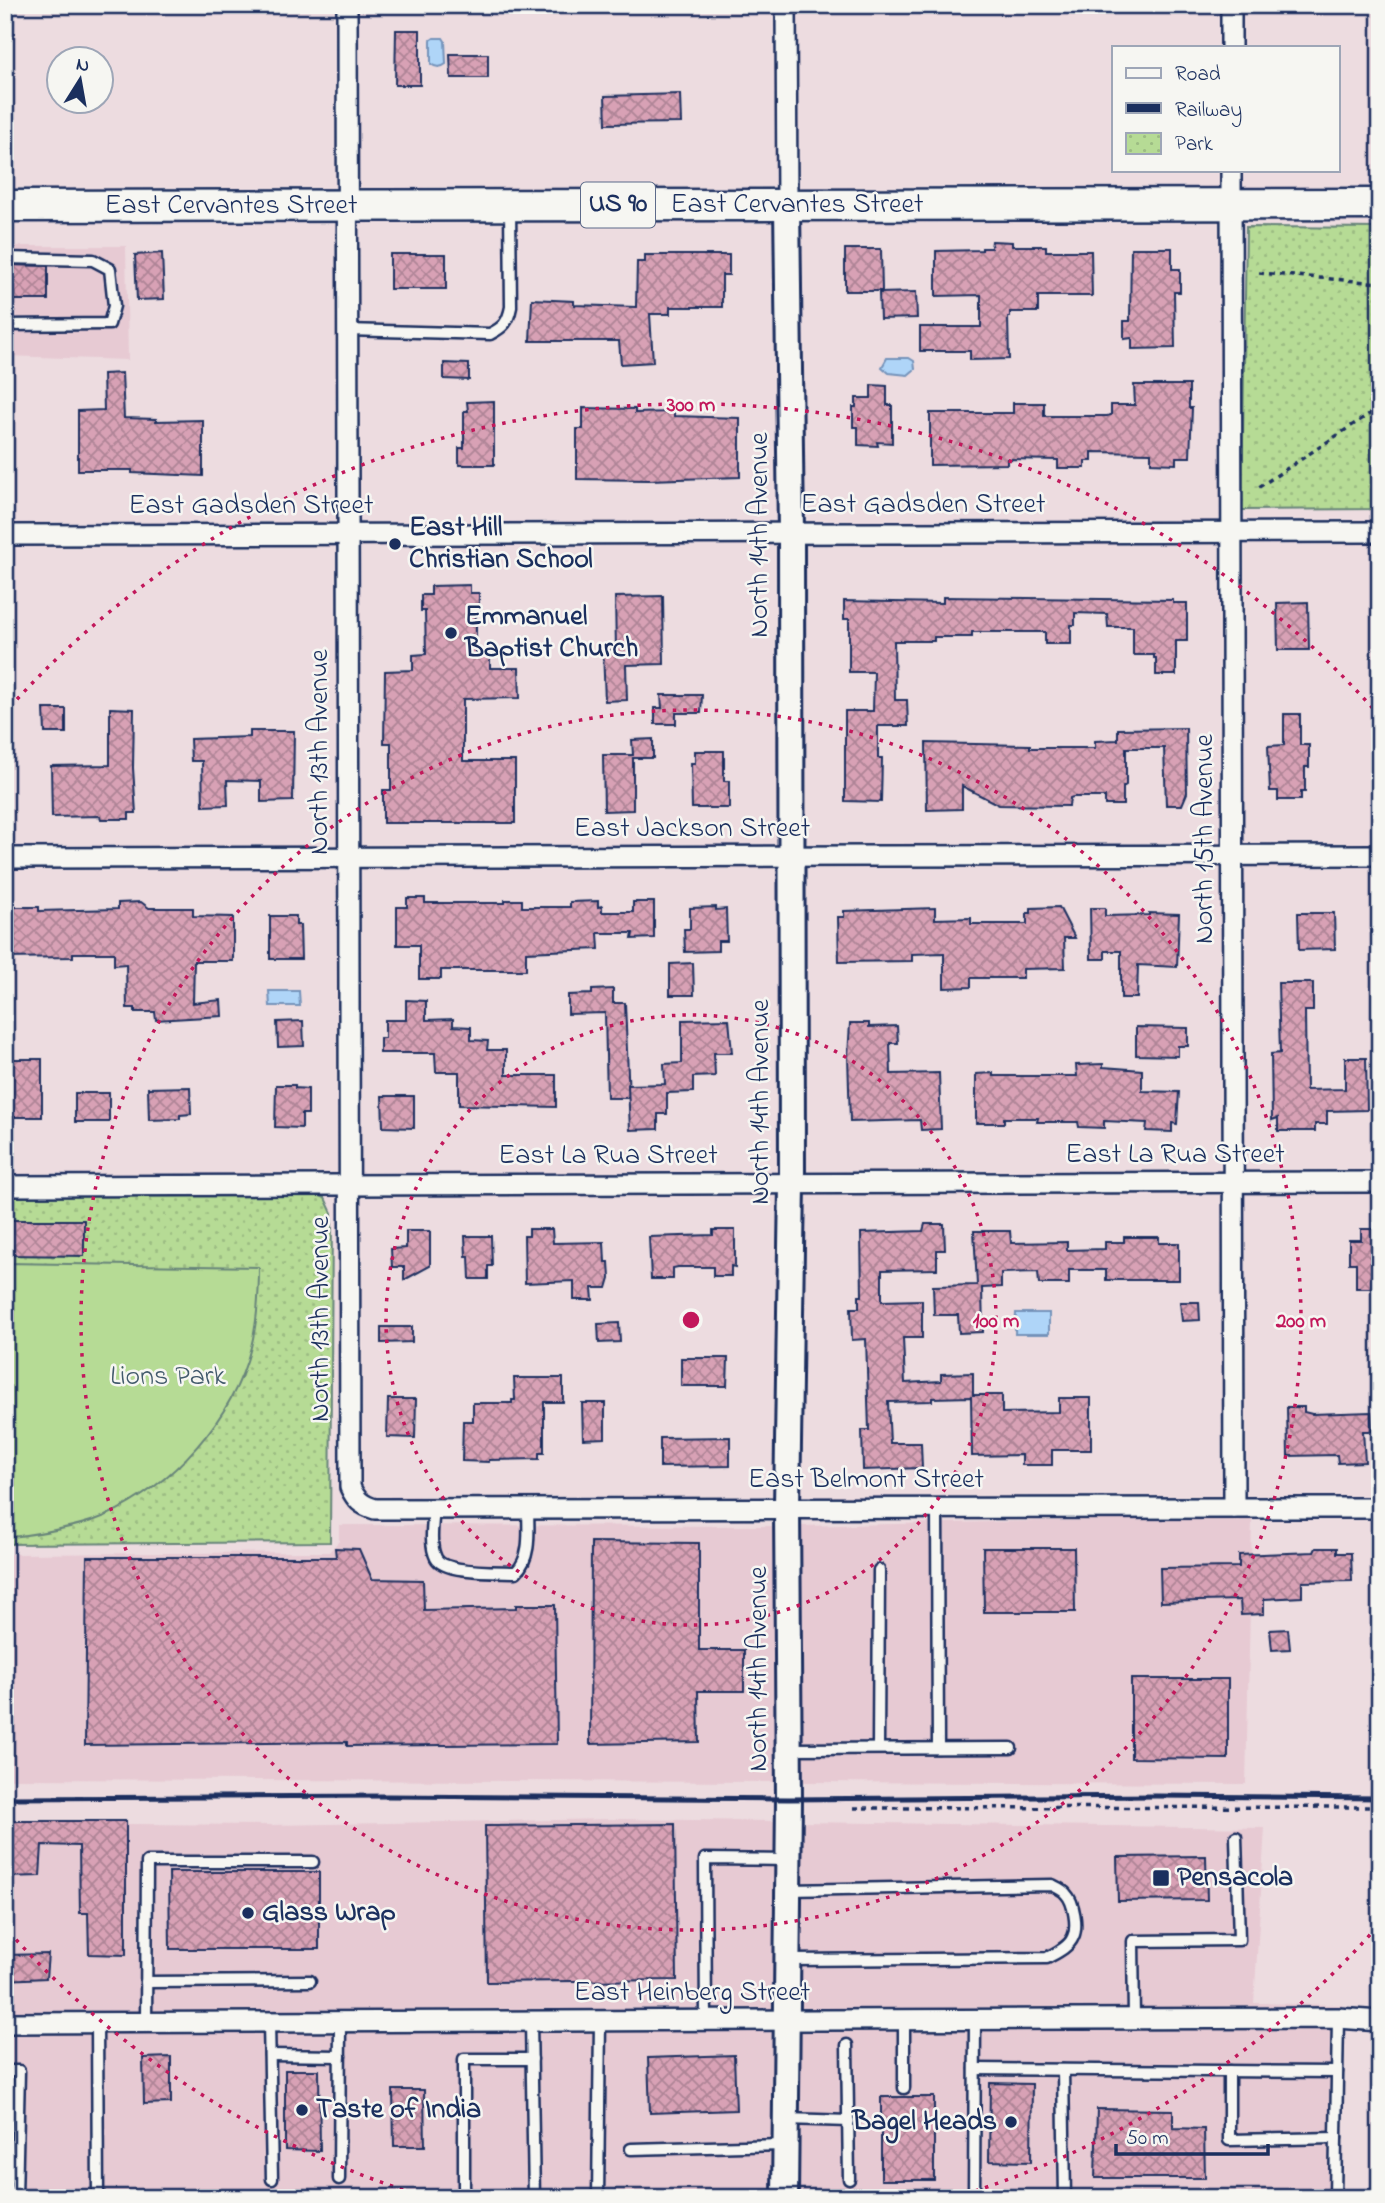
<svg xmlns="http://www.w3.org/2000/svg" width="1385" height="2203" font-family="'Indie Flower',sans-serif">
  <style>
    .built { fill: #e7cad3 }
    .park { fill: url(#park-dots); stroke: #68857a; stroke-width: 2 }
    .pitch { fill: #b6db95; stroke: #68857a; stroke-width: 2 }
    .water { fill: #afd5f8; stroke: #7493ba; stroke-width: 2 }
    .building { fill: url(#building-cross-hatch); stroke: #1b2f5e; stroke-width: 2 }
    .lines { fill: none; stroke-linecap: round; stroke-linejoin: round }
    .service-casing { stroke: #1b2f5e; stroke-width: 15 }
    .minor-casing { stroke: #1b2f5e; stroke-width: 24 }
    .tertiary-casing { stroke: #1b2f5e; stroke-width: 30 }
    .primary-casing { stroke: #1b2f5e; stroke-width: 35 }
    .path { stroke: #1b2f5e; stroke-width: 3.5; stroke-dasharray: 5 5; stroke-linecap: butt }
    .service { stroke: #f6f6f2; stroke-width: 10 }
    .minor { stroke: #f6f6f2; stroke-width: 19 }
    .tertiary { stroke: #f6f6f2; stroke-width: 24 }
    .primary { stroke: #f6f6f2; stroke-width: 30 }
    .rail { stroke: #1b2f5e; stroke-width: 5 }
    .ring { fill: none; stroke: #c2185b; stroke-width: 3.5; stroke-dasharray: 3.5 7 }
    .poi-dot { fill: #1b2f5e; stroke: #f6f6f2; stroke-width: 2.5 }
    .labels { text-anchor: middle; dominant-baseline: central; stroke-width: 5; stroke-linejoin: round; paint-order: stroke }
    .shield { fill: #f6f6f2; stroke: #5d6b8a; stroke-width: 2 }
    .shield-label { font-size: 26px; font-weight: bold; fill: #1b2f5e }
    .street-label { font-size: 28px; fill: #1b2f5e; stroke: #f6f6f2 }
    .poi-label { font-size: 28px; font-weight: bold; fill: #1b2f5e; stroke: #f6f6f2; text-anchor: start }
    .park-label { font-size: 28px; fill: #425a6c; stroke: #f6f6f2 }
    .centre { fill: #c2185b; stroke: #f6f6f2; stroke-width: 3.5 }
    .ring-label { font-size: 21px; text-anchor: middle; font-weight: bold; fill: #c2185b; stroke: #f6f6f2; stroke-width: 5; stroke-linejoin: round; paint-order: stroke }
  </style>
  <defs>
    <pattern id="park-dots" width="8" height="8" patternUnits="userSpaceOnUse" patternTransform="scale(1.75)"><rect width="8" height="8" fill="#b6db95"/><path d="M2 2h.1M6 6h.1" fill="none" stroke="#9cbc83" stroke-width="1.8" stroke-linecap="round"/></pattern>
    <pattern id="building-cross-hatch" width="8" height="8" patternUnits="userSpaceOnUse" patternTransform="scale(1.75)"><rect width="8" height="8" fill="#d8a1b5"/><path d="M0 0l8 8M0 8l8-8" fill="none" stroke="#ae8496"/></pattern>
  </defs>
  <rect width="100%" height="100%" fill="#eddce0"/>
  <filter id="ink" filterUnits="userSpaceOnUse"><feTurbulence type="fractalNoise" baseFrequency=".0143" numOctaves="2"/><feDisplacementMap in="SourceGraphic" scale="14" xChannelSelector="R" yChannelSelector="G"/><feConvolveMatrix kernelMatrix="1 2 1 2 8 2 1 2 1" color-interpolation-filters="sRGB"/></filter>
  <g filter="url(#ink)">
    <g class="built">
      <path d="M5 246H126L128 360 5 356Z"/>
      <path d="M1252 1519 1246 1784 799 1782 798 1526 1090 1520Z"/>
      <path d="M339 1525 777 1526 778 1782 5 1779V1554L329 1552 339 1541Z"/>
      <path d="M614 1819 779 1821 775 2198H5V1823L271 1825Z"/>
      <path d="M799 1822 1265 1828 1254 2003 1342 2005 1340 2198H796Z"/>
    </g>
    <g class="park">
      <path d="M1246 227 1380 228V509L1242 510Z"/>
      <path d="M318 1195 325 1198 332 1213 330 1542 5 1544V1196Z"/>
    </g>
    <path class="pitch" d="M5 1263 259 1267C259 1293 258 1320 251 1347 233 1419 173 1485 105 1516 77 1528 35 1534 5 1538Z"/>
    <g class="water">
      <path d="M434 38H443L445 41 446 64C441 68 436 68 431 64V40Z"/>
      <path d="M887 358H909L914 361 915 369 908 375 889 373 882 367Z"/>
      <path d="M269 991H299L300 1006H270Z"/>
      <path d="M1016 1313H1049V1334H1015Z"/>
    </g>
    <g class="building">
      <path d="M396 30H420V85H395Z"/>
      <path d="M450 54H488V78H451Z"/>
      <path d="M680 94 681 123 606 124 605 96Z"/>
      <path d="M992 241 1012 242V246H1046V251H1091L1092 296H1038V312H1010V317H1008L1009 359 970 360V351H920V327H981V295L936 296V251L982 250V248H991Z"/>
      <path d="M1131 248H1172V269H1180V292H1174L1175 348 1132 349V338L1124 339V321H1130Z"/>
      <path d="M845 249H881L882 291H845Z"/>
      <path d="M162 253 164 299 137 300 135 255Z"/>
      <rect x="390" y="254" width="56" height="35"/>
      <path d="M645 255H729V275H722V307H670V314H650L653 362 621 364 619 341H530L532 299 574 301V305L636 307 637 262H645Z"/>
      <path d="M5 265 48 266V300H5Z"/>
      <path d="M916 292 917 318 880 319 879 293Z"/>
      <path d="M444 363 469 364V380L444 379Z"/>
      <path d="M122 373 124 418 156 419V421L203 420V476L132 473V470H78V411L104 410 103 374Z"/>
      <path d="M871 385 887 386V405H892V443L877 442 878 446 858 445V427H853V407H856V398H871Z"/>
      <path d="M1134 385H1189V408H1192L1190 457H1176V464L1151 463V453L1092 452V461H1085V468H1058V460L1007 459V464L930 465V413H1013V403H1044V416H1107L1111 415V405H1135Z"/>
      <path d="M494 401V465H459V448H464V411H468L467 402Z"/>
      <path d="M583 408 635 409V413L674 412V416L740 418V477L649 480 577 479V429H583Z"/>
      <path d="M470 585V593H479V612H476V654H490V668H519L520 698 463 699V761H515V823H383V790H391V743H384L385 671 413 670V655L426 654 425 611H421V595H431V586Z"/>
      <path d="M663 596 664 664 626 665 627 700 605 701 603 650H616L615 597Z"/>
      <path d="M943 597 1173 600V603H1187V641H1176V675H1156V658H1154V655H1133V627H1108L1107 614 1075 613V625H1071V644H1045V632H972V637H934V641H894L895 700H907L908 726H878V758H882L881 802 845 801V711H873L874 672H849V619H844V601L943 603Z"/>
      <path d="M1308 602 1309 650H1278L1277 603Z"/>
      <path d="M661 695H702L701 713H676V724H655V708H662Z"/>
      <path d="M110 708 134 709 133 768 136 813H129V819H101L100 816 52 817 51 766 110 765Z"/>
      <path d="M44 709H66V733H45Z"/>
      <path d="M1284 714H1300V745H1309V767H1305V792H1301V800H1278V791H1270L1268 746 1284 745Z"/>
      <path d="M1186 728 1187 793 1182 805H1166L1164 748H1126V785L1123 787V805H1105V797H1073L1070 798 1069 806 999 805 962 786V809L927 810 926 743 1030 745V748H1095V741L1118 740V729Z"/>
      <path d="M250 731H294L293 801 261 802V781L227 780 228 805 203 806 202 761H191L190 739 250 737Z"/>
      <path d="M653 739V758H633V810L604 811 603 755H633L632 740Z"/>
      <path d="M695 751H724V781H729V808H692L691 763H695Z"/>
      <path d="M407 898H425V903H505V900H522V907H570V902L598 901V907L602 906V912H633V902H654V938L632 939 633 933H598L599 949 526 952V970H441V979H419V945H397V907H407Z"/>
      <path d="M141 902 149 908H193V916L233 917V961H194L193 1003 221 1000 222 1016 156 1020 155 1012H135V1008H127L126 964 114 965V953H73V957L5 958V907H39V911L118 909V903Z"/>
      <path d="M716 907V910L726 909 727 941H718V951L685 952 684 929H690V908Z"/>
      <path d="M1059 907 1075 938H1064L1065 968 1023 969V978H971V987L944 988V953L912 954V961L839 962 838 917H844V911L935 908V919L971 918V924H1027V913H1031V908Z"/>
      <path d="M1090 908H1105V916L1149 915V913L1179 914 1177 967 1138 965 1137 998H1121V951H1105V959H1091Z"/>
      <path d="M1298 913H1334L1335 949 1299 950Z"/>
      <path d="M270 916H296V925H300L301 959H270Z"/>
      <path d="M693 963 694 995H670V964Z"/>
      <path d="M1278 983H1313V1011H1305L1306 1090 1345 1089V1058H1366L1367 1110 1327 1111V1124H1315V1131H1278V1118L1272 1120 1271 1054 1280 1053Z"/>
      <path d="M613 989V1003H625L629 1098H607L605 1013 568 1014V995L592 994V990Z"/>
      <path d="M406 1000 426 1001V1020L453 1019V1026L471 1027V1040L488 1041 487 1050H506V1075H556V1107L459 1105V1072H436L435 1053H380V1038H385V1020H406Z"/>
      <path d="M729 1019 732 1053H714L715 1076 693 1077V1092L667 1093V1114H658V1129L630 1130 628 1085 665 1084 664 1064 682 1063V1020Z"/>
      <path d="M303 1021 304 1046 278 1047 277 1022Z"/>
      <path d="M850 1023H869V1027L897 1026 898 1043H890L891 1074 939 1073 941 1129 921 1130 920 1120 850 1122 848 1056Z"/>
      <path d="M1136 1027 1188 1028V1046H1178V1056L1136 1055Z"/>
      <rect x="11" y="1059" width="31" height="58"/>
      <path d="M1103 1064V1067L1142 1070V1091L1179 1092 1177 1124 1172 1123V1132L1146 1131 1147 1123 1104 1121V1128L1079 1127 1078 1122H1037L1038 1118H1004V1123H976V1074L993 1073V1076H1077L1076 1065Z"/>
      <path d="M276 1085H295V1088L308 1089V1114H302V1128L275 1127Z"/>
      <path d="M190 1087 191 1114 180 1115V1119L149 1120 148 1088Z"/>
      <rect x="75" y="1093" width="34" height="29"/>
      <path d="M382 1096H414V1128L383 1127Z"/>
      <path d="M5 1220H84V1256L5 1255Z"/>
      <path d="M925 1224H944L945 1250H937V1269L882 1270V1301L922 1300V1338H903L905 1383 941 1381V1374L973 1373V1395H1002V1413L1059 1412V1398H1091V1450H1052V1465H1022V1455L972 1456 971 1397 932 1398V1401L888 1402 890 1443H921L922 1468 863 1470 862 1430H869L866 1339 852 1340 851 1308H859V1296H862L861 1233 923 1231Z"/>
      <path d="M529 1229H552L553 1243 604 1242 605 1262H609L610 1278 607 1288H592L593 1300H574V1281L525 1283 524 1236H529Z"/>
      <path d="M1361 1229H1380V1258H1377V1266H1372V1288H1356V1263H1349V1240H1361Z"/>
      <path d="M713 1230H735V1267L731 1266V1276H713V1267H678L673 1268V1279H651L649 1237 713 1235Z"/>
      <path d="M406 1231H430V1266L404 1280V1267H392L391 1249 406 1248Z"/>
      <path d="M974 1231H1010L1011 1243 1067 1242V1250L1105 1249V1242H1124V1237H1159V1243H1179V1280H1106V1270H1069V1284H1039L1038 1272 1001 1273V1287L982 1288 983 1332 959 1333 958 1315H934L933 1286 977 1285Z"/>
      <path d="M465 1236H491L492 1266H488V1279H470L469 1256H466Z"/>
      <path d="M1180 1302H1199L1200 1320 1182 1321Z"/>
      <path d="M619 1323 620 1342 599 1343 598 1324Z"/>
      <path d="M381 1327H412V1342L381 1343Z"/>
      <path d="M681 1358H728L727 1386H681Z"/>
      <path d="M514 1378H563V1402H544V1453H539V1459L489 1460V1462L462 1461 463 1421H473V1403H512V1400H515Z"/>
      <path d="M388 1399H416L415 1438 387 1437Z"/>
      <path d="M582 1403H605V1438L583 1439Z"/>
      <path d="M1287 1407H1304V1412L1312 1414 1371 1412 1372 1431H1363L1365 1462 1338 1463 1337 1455 1288 1456Z"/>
      <path d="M730 1437V1466L660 1467V1438Z"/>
      <path d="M591 1542 699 1543V1650H744V1691H698L699 1742 590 1744Z"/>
      <path d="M335 1548 359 1549 372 1579 423 1580 424 1610 516 1608V1605H555L557 1744 347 1746V1742L85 1745 87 1557H336Z"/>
      <path d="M983 1548H1074L1075 1612H984Z"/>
      <path d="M1316 1548H1337V1553H1351L1352 1581 1302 1582V1597L1264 1599V1614L1241 1615 1240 1600 1161 1602 1160 1568 1239 1567V1555L1314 1552Z"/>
      <path d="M1288 1629 1290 1649 1272 1650 1270 1630Z"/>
      <path d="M1131 1679H1228V1759L1131 1758Z"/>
      <path d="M5 1821H126V1955L89 1954 88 1913H80L79 1846 42 1845 40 1876 5 1877Z"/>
      <path d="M675 1824 677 1980 487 1982 485 1826Z"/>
      <path d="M1206 1856 1207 1900 1118 1901 1117 1857Z"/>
      <path d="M169 1872H319V1949H170Z"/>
      <path d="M48 1954 46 1978 5 1980V1955Z"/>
      <path d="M734 2055 736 2110 650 2113 648 2058Z"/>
      <path d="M171 2057V2103L144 2104 143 2058Z"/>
      <path d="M285 2070H319L320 2151 285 2150Z"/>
      <path d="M990 2083 1032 2084 1031 2162 989 2161Z"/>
      <path d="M393 2090H424L425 2146H394Z"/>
      <rect x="881" y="2097" width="53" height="83"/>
      <path d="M1097 2109 1173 2110V2128L1204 2129 1205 2178H1095Z"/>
    </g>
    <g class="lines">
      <defs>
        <g id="service">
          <path d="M5 258 93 260 110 269 114 306 109 324 5 325"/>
          <path d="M347 330 490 334C504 327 508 322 511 307L510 207"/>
          <path d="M434 1508C433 1523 429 1544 436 1558 444 1574 500 1571 516 1572 532 1557 528 1529 528 1508"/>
          <path d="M937 1508 938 1748"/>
          <path d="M878 1748 879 1570"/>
          <path d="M791 1749 1011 1748"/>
          <path d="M787 1960 1047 1958C1056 1953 1069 1947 1073 1937 1078 1927 1074 1902 1066 1894 1063 1890 1056 1887 1052 1885L789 1890"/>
          <path d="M146 1982 310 1981"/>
          <path d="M1134 2019 1133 1941 1239 1940 1236 1837"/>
          <path d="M904 2020V2088"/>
          <path d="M531 2021 534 2198"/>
          <path d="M706 2021 705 1859 788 1860"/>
          <path d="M97 2022 98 2198"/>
          <path d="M146 2022 147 1862H313"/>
          <path d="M269 2022 272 2179"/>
          <path d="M847 2045 849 2179"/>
          <path d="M270 2055 340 2056"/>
          <path d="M975 2069 1337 2072"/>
          <path d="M1063 2070 1065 2198"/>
          <path d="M5 2071H19L16 2198"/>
          <path d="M1229 2071V2140L1336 2138"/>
          <path d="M786 2119 849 2121"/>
          <path d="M631 2149 784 2145"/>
          <path d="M339 2179 340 2022"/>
          <path d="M464 2198V2059H532"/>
          <path d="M598 2198 600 2021"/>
          <path d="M974 2198 975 2020"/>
          <path d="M1335 2198 1338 2018"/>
        </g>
        <g id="minor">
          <path d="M347 5 350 1487C356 1500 361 1505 375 1509L1380 1508"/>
          <path d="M786 5 787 205"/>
          <path d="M1231 5V47"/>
          <path d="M1231 170 1234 1508"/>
          <path d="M5 535 1380 532"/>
          <path d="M5 858 1380 855"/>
          <path d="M5 1186 1380 1182"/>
          <path d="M5 2023 1338 2018 1380 2021"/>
        </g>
        <path id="tertiary" d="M785 2198 789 1799 787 1507 792 1184 791 533 787 205"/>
        <path id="primary" d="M5 206 1380 204"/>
      </defs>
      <use href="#service" class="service-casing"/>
      <use href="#minor" class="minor-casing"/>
      <use href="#tertiary" class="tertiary-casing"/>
      <use href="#primary" class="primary-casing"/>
      <g class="path">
        <path d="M1259 273 1380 283"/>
        <path d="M1259 487 1380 407"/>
        <path d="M854 1808 1380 1807"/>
      </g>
      <use href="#service" class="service"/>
      <use href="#minor" class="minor"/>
      <use href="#tertiary" class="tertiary"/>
      <use href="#primary" class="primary"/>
      <path class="rail" d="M5 1798 388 1796 789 1799 1156 1796 1380 1798"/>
    </g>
  </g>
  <g class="ring">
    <circle cx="691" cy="1320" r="305"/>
    <circle cx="691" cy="1320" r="610"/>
    <path d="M1377 1927A916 916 0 0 1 959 2196M423 2196A916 916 0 0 1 10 1933M10 707A916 916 0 0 1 1377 713"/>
  </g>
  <g class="poi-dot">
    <circle cx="395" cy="544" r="7"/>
    <circle cx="451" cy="633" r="7"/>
    <rect x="1152" y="1869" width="18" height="18" rx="3.5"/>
    <circle cx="248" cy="1913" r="7"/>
    <circle cx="302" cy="2110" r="7"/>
    <circle cx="1011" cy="2122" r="7"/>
  </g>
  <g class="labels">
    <rect class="shield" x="581" y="182.5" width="74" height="45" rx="5"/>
    <g class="shield-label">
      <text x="618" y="205">US 90</text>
    </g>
    <g class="street-label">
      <text x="797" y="205">East Cervantes Street</text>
      <text x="231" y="206">East Cervantes Street</text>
      <text x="923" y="505">East Gadsden Street</text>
      <text x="251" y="506">East Gadsden Street</text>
      <text transform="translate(760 535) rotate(-90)">North 14th Avenue</text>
      <text transform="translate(320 752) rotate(-90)">North 13th Avenue</text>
      <text x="692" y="829">East Jackson Street</text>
      <text transform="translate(1205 839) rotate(-90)">North 15th Avenue</text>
      <text transform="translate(761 1102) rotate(-90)">North 14th Avenue</text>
      <text x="1175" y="1155">East La Rua Street</text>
      <text x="608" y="1156">East La Rua Street</text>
      <text transform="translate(321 1319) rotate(-90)">North 13th Avenue</text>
      <text x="866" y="1480">East Belmont Street</text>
      <text transform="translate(759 1669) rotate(-90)">North 14th Avenue</text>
      <text x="692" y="1993">East Heinberg Street</text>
    </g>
    <g class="poi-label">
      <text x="409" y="528">East Hill<tspan x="409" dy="32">Christian School</tspan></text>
      <text x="465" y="617">Emmanuel<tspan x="465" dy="32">Baptist Church</tspan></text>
      <text x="1177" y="1878">Pensacola</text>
      <text x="262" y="1913">Glass Wrap</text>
      <text x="316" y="2110">Taste of India</text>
      <text x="997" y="2122" text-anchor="end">Bagel Heads</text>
    </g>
    <g class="park-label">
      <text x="168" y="1377">Lions Park</text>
    </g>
  </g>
  <circle cx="691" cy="1320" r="10" class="centre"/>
  <g class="ring-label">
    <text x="691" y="411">300 m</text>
    <text x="996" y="1327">100 m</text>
    <text x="1301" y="1327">200 m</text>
  </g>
  <rect width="1385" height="2203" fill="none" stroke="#f6f6f2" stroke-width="28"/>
  <rect x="14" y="14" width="1357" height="2175" fill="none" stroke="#1b2f5e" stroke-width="2.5" filter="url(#ink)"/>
  <rect x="1112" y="46" width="228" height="126" fill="#f6f6f2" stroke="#9ea6b7" stroke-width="2"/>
  <rect x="1126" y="68" width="35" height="10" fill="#f6f6f2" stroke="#9ea6b7" stroke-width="2"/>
  <text x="1175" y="80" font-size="21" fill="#1b2f5e">Road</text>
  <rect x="1126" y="103" width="35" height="10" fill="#1b2f5e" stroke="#9ea6b7" stroke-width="2"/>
  <text x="1175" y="116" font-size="21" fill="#1b2f5e">Railway</text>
  <rect x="1126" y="133" width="35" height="21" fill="url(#park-dots)" stroke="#9ea6b7" stroke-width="2"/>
  <text x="1175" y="150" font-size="21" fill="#1b2f5e">Park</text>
  <g transform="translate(80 80) rotate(11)"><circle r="33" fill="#f6f6f2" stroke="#9ea6b7" stroke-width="2"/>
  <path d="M0-5L12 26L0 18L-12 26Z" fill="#1b2f5e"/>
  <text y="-10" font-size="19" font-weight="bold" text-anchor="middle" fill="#1b2f5e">N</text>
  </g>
  <path d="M1116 2144v10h152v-10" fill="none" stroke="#1b2f5e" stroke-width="3.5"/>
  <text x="1126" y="2144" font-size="21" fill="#1b2f5e" stroke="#f6f6f2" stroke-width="5" paint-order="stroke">50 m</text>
</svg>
